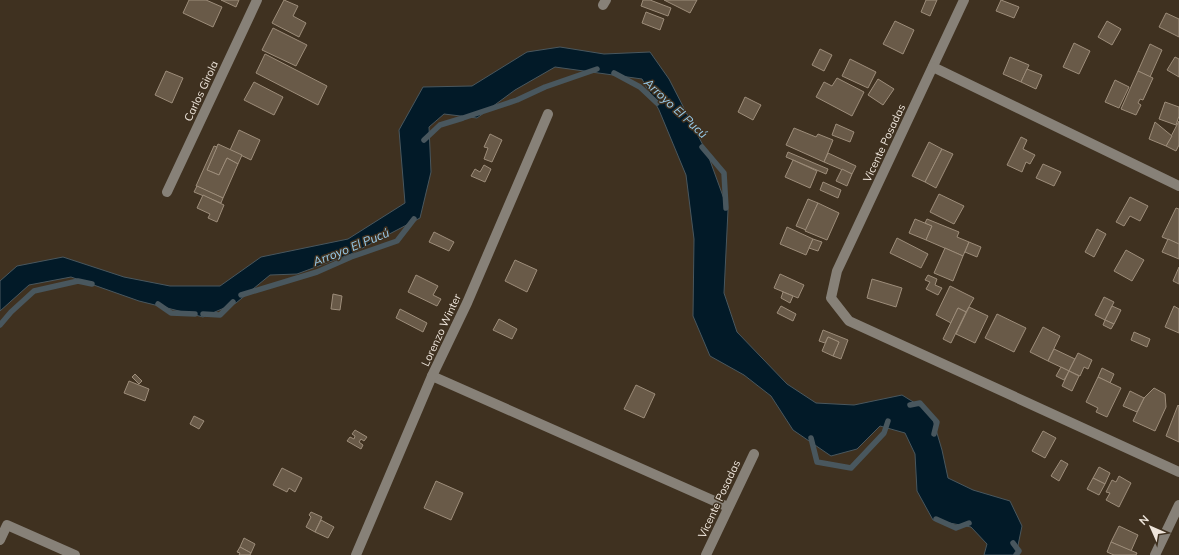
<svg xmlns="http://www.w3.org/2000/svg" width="1179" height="555" font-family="Mulish,sans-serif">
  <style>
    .water { fill: #021a28; stroke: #49575e }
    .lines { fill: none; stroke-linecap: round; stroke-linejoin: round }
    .stream { stroke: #49575e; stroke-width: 5.5 }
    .building { fill: #695a48; stroke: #9d8d7a }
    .minor { stroke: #878178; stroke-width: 10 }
    .labels { text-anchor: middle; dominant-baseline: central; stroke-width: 3; stroke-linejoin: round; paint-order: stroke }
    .street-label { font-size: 11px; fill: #eee5db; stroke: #3f3120 }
    .water-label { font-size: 12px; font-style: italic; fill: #98ccec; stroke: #3f3120 }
  </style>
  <rect width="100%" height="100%" fill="#3f3120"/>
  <path class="water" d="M560 47 604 54 650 52 669 79 708 155 728 210 724 293 737 332 787 384 816 403 854 405 902 395 931 413 942 450 948 478 973 490 1010 501 1022 526 1016 555H984L987 544 971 527 933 520 917 491 915 454 905 433 880 426 857 449 831 456 793 430 771 396 744 375 710 356 693 316 694 239 686 175 659 110 642 79 555 67 515 90 477 118 444 114 429 127 431 172 420 218 351 254 297 274 270 275 236 303 203 317 139 301 71 277 29 285 0 311V281L17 266 63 257 124 277 170 286H220L261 257 348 239 405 203 399 130 423 87 472 86 527 52Z"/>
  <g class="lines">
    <g class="stream">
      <path d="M614 73 640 87 657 103"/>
      <path d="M424 140 440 125 463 118 517 100 545 87 597 69"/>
      <path d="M702 147 724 173 726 208"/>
      <path d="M241 295 317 272 351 257 397 241 414 219"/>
      <path d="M158 304 171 313 195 314"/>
      <path d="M203 314 220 315 233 302"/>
      <path d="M0 325 11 312 34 291 78 281 92 284"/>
      <path d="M910 405 920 403 937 422 934 434"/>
      <path d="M811 438 817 462 851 468 884 433 888 421"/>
      <path d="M936 519 956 528 969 523"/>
      <path d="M1013 543 1019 551 1016 555"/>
    </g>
  </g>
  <g class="building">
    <path d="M189 0H206L222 7 213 27 183 13Z"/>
    <path d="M221 0H239L236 7Z"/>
    <path d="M284 0 298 6 293 16 306 23 299 37 272 23Z"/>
    <path d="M643 0H650L671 8 668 16 641 6Z"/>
    <path d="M664 0H697L690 13Z"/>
    <path d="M926 0H937L930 16 921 12Z"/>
    <path d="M1001 0 1019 7 1014 18 996 11Z"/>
    <path d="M646 12 664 19 660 30 642 23Z"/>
    <path d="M1166 13 1179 19V37L1159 27Z"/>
    <path d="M895 21 914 30 903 54 883 44Z"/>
    <path d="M1107 21 1121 29 1112 45 1098 37Z"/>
    <path d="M273 28 307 45 296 66 262 50Z"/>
    <path d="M1074 43 1090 51 1079 74 1063 67Z"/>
    <path d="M1150 44 1162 50 1150 77 1138 71Z"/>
    <path d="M820 49 832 55 824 71 812 65Z"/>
    <path d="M265 54 327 86 318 105 256 73Z"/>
    <path d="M1010 57 1029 65 1021 82 1003 74Z"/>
    <path d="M1175 57 1179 59V77L1167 70Z"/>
    <path d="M850 59 876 72 868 88 842 76Z"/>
    <path d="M1027 69 1042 75 1036 89 1021 82Z"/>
    <path d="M166 71 183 78 172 103 155 95Z"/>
    <path d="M1138 71 1153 78 1143 100 1140 99 1138 103 1141 105 1136 115 1121 109Z"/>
    <path d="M837 78 864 92 852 116 816 97 824 82 832 86Z"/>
    <path d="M878 79 894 89 883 105 868 95Z"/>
    <path d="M1115 80 1129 87 1119 108 1105 102Z"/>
    <path d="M254 82 283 97 274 115 244 100Z"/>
    <path d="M745 97 761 105 753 120 738 112Z"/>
    <path d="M1165 102 1179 107V116L1176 125 1159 119Z"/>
    <path d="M1179 121V145L1176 151 1166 146Z"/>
    <path d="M1155 122 1172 136 1166 146 1149 139Z"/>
    <path d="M836 124 854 132 850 142 832 135Z"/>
    <path d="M794 128 816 137 818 134 833 140 824 162 786 145Z"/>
    <path d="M239 130 260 140 251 160 230 150Z"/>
    <path d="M490 134 502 140 492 162 484 159 488 148 484 147Z"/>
    <path d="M1021 137 1027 140 1023 149 1035 155 1030 164 1026 162 1022 172 1007 165Z"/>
    <path d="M929 142 942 149 925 182 912 176Z"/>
    <path d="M218 144 242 155 238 164 227 158 219 175 207 170Z"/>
    <path d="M214 146 217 147 207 170 219 175 227 158 238 164 223 198 196 186Z"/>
    <path d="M942 149 953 154 936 188 925 182Z"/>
    <path d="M788 152 828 169 826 174 786 157Z"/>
    <path d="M828 153 856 166 852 174 824 162Z"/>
    <path d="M793 160 817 171 810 188 785 177Z"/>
    <path d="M1043 164 1061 172 1054 186 1036 178Z"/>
    <path d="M484 165 491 169 485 182 471 176 475 169 480 172Z"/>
    <path d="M842 169 852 174 847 186 836 181Z"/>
    <path d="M823 182 841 190 838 198 820 190Z"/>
    <path d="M197 186 223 198 221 203 194 192Z"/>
    <path d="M939 194 964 206 954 224 930 212Z"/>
    <path d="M203 195 224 205 217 222 208 218 210 214 197 208Z"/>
    <path d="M1130 197 1148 206 1140 221 1130 216 1124 226 1116 222Z"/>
    <path d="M808 199 818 203 806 230 796 226Z"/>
    <path d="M818 203 839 213 827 240 805 231Z"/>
    <path d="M1176 208 1179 209V244L1162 237Z"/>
    <path d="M915 219 932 226 926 240 909 233Z"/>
    <path d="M927 219 959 232 957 237 969 242 963 256 926 240 932 226 925 223Z"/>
    <path d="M787 227 813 239 806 255 780 244Z"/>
    <path d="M1097 229 1106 234 1094 257 1085 252Z"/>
    <path d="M434 232 454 242 449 251 429 242Z"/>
    <path d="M897 238 928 254 921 268 890 253Z"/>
    <path d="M813 239 822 242 818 251 809 248Z"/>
    <path d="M1168 239 1179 244V259L1162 252Z"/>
    <path d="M969 242 981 247 977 257 965 252Z"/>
    <path d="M945 248 963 256 953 281 934 273Z"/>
    <path d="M1126 250 1144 260 1132 281 1114 271Z"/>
    <path d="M515 260 537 270 527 292 505 281Z"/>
    <path d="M1179 267V284L1173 281Z"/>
    <path d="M780 274 804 285 798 298 774 288Z"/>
    <path d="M416 275 438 286 433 295 441 299 437 306 408 292Z"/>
    <path d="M928 275 937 279 935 285 942 288 938 295 926 289 930 282 925 280Z"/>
    <path d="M872 279 902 288 896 307 867 298Z"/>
    <path d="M950 286 974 298 966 312 958 308 951 323 936 315Z"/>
    <path d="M783 292 793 296 790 303 781 298Z"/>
    <path d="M333 294 342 296 340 310 331 309Z"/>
    <path d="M1104 297 1114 302 1105 320 1095 315Z"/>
    <path d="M781 306 796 314 793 321 777 313Z"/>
    <path d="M1112 306 1121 310 1114 324 1105 320Z"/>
    <path d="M1174 306 1179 309V333L1165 327Z"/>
    <path d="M969 307 988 316 975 343 956 334Z"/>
    <path d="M958 308 966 312 951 343 943 339Z"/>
    <path d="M400 309 427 323 423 332 396 318Z"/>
    <path d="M997 314 1026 328 1014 352 985 338Z"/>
    <path d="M499 319 517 329 512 339 493 330Z"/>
    <path d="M1105 320 1114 324 1111 329 1103 325Z"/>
    <path d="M1043 327 1060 336 1048 361 1030 352Z"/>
    <path d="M823 330 848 340 841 359 833 356 839 342 828 337 825 343 819 341Z"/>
    <path d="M1134 332 1150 339 1147 347 1131 340Z"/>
    <path d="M828 337 839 342 833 356 822 351Z"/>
    <path d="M1054 349 1075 359 1069 371 1048 361Z"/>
    <path d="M1078 353 1092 360 1088 369 1084 367 1080 376 1069 371Z"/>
    <path d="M1061 367 1069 371 1064 380 1056 376Z"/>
    <path d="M1102 368 1114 374 1110 383 1098 377Z"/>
    <path d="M1069 371 1079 376 1072 391 1062 386Z"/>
    <path d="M135 374 142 381 139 384 132 377Z"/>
    <path d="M1098 377 1121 388 1107 417 1096 412 1098 408 1086 402Z"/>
    <path d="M129 381 149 389 145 401 124 393Z"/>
    <path d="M636 385 655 394 644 418 624 409Z"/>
    <path d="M1154 388 1165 394 1166 407 1155 431 1133 421 1144 398Z"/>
    <path d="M1130 391 1144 398 1137 412 1123 406Z"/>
    <path d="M1178 405 1179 406V442L1166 436Z"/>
    <path d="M194 416 204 421 199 429 190 424Z"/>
    <path d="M355 430 367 437 364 441 361 439 359 442 363 445 361 449 347 441 350 437 354 439 355 436 352 434Z"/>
    <path d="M1043 431 1056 438 1045 458 1032 451Z"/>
    <path d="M1061 460 1068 464 1059 481 1051 476Z"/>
    <path d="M1099 467 1110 473 1105 484 1093 478Z"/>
    <path d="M282 468 302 478 295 492 289 488 287 492 273 485Z"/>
    <path d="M1119 476 1131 483 1119 507 1106 500 1110 493 1106 492 1112 480 1116 482Z"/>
    <path d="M1093 478 1105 484 1099 495 1087 489Z"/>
    <path d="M436 481 463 493 451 520 424 508Z"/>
    <path d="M311 512 322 517 315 532 306 527 311 517 309 515Z"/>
    <path d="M321 520 334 527 328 538 315 532Z"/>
    <path d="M1119 526 1138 535 1131 551 1111 542Z"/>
    <path d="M244 538 255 544 251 553 240 547Z"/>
    <path d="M1111 542 1137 553 1136 555H1114L1107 552Z"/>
    <path d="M240 547 251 553 250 555H239L240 553 237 552Z"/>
  </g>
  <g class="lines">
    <g class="minor">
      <path d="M964 0 837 271 831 298 849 321 1179 472"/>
      <path d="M603 5 606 0"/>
      <path d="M933 67 1179 186"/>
      <path d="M167 192 257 0"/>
      <path d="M432 376 728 507"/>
      <path d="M0 540 7 525 75 555"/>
      <path d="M356 555 432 376 467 303 548 114"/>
      <path d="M706 555 754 454"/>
      <path d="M1155 555 1179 505"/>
    </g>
  </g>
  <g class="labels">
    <g class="street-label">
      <text transform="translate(201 91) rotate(-65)">Carlos Girola</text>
      <text transform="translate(884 143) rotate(-65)">Vicente Posadas</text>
      <text transform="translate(441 330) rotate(-65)">Lorenzo Winter</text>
      <text transform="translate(719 499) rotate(-65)">Vicente Posadas</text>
    </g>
    <g class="water-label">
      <text transform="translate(676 108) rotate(43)">Arroyo El Pucú</text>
      <text transform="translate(351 247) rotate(-22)">Arroyo El Pucú</text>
    </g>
  </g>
  <g transform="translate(1151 527) rotate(315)" stroke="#3f3120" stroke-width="3" paint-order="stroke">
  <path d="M0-3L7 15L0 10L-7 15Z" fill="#eee5db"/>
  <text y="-6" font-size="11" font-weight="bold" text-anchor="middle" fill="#eee5db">N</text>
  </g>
</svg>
